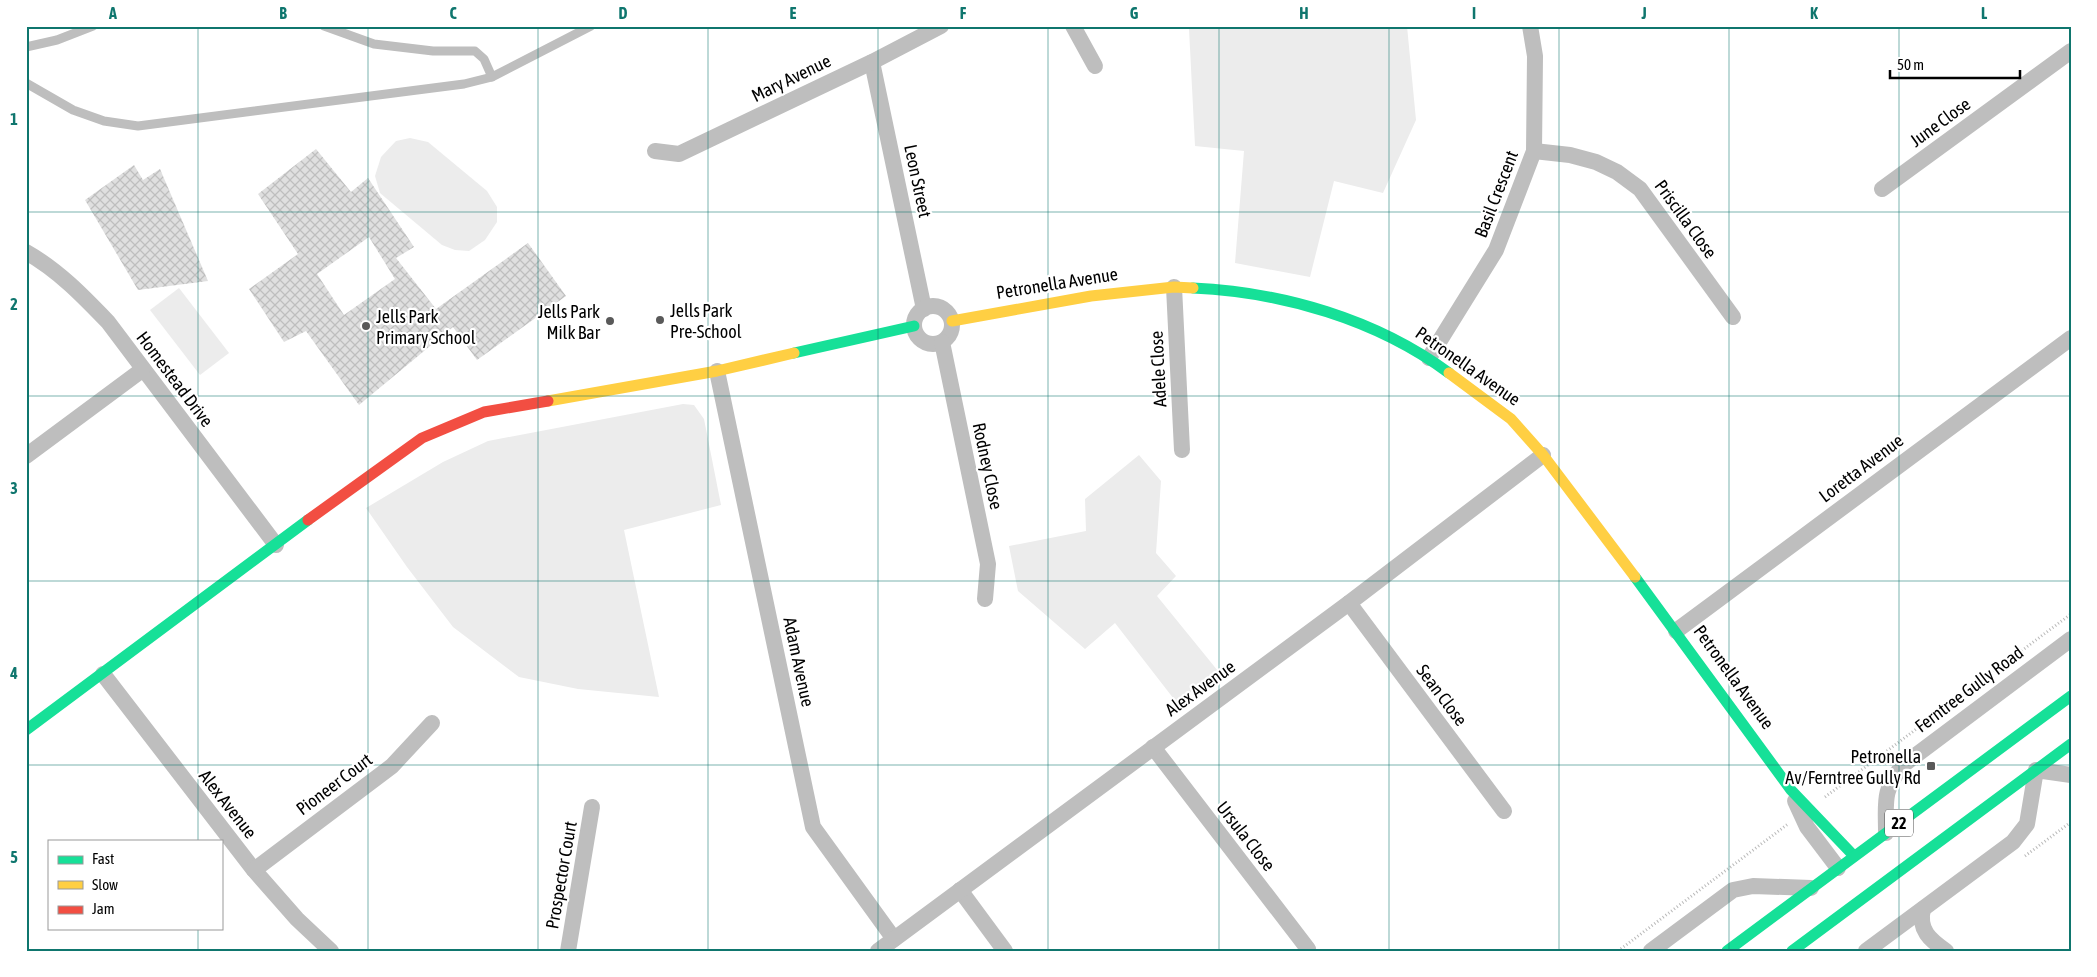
<svg xmlns="http://www.w3.org/2000/svg" width="2097" height="977" font-family="'Asap Condensed',sans-serif">
  <style>
    .park { fill: #ececec }
    .building { fill: url(#building-cross-hatch); fill-rule: evenodd }
    .lines { fill: none; stroke-linecap: round; stroke-linejoin: round }
    .path { stroke: #b9b9b9; stroke-width: 3; stroke-dasharray: 1 2.5; stroke-linecap: butt }
    .lane { stroke: #bebebe; stroke-width: 9 }
    .street { stroke: #bebebe; stroke-width: 16 }
    .fast { stroke: #16e098; stroke-width: 11 }
    .slow { stroke: #ffcf43; stroke-width: 11 }
    .jam { stroke: #f24e42; stroke-width: 11 }
    .grid { fill: none; stroke: #0f766e; stroke-width: 1; stroke-opacity: 0.55 }
    .poi-dot { fill: #595959; stroke: #fff; stroke-width: 2 }
    .labels { text-anchor: middle; dominant-baseline: central; stroke-width: 4.5; stroke-linejoin: round; paint-order: stroke }
    .shield { fill: #fff; stroke: #4c4c4c; stroke-width: 1 }
    .shield-label { font-size: 16px; font-weight: bold; fill: #000 }
    .street-label { font-size: 18px; fill: #000; stroke: #fff }
    .poi-label { font-size: 18px; fill: #000; stroke: #fff; text-anchor: start }
    .neatline { fill: none; stroke: #0f766e; stroke-width: 2 }
    .grid-label { font-size: 16px; text-anchor: middle; font-weight: bold; fill: #0f766e }
  </style>
  <defs>
    <pattern id="building-cross-hatch" width="8" height="8" patternUnits="userSpaceOnUse" patternTransform="scale(1.25)"><rect width="8" height="8" fill="#dfdfdf"/><path d="M0 0l8 8M0 8l8-8" fill="none" stroke="#bebebe"/></pattern>
  </defs>
  <rect width="100%" height="100%" fill="#fff"/>
  <g class="park">
    <path d="M1193 26H1407L1416 120 1383 193 1334 181 1310 277 1235 263 1244 151 1195 146 1189 29Z"/>
    <path d="M410 138 428 142 487 191 497 207V222L485 240 469 251 455 250 442 245 380 193 375 176 381 157 396 141Z"/>
    <path d="M179 288 229 353 200 375 150 310Z"/>
    <path d="M683 404 694 405 704 419 721 505 624 530 659 697 578 689 519 677 453 627 407 567 366 508 443 462 488 441Z"/>
    <path d="M1139 455 1161 481 1156 553 1176 576 1157 596 1218 671 1177 703 1115 623 1085 649 1018 591 1009 546 1086 531 1085 499Z"/>
  </g>
  <g class="building">
    <path d="M316 149 351 192 368 178 414 247 396 258 436 309 528 243 566 296 477 360 453 327 359 405 306 331 284 342 249 289 298 254 258 194ZM369 237 395 279 344 315 317 274Z"/>
    <path d="M134 165 143 180 160 169 208 281 138 290 85 200Z"/>
  </g>
  <g class="lines">
    <g class="path">
      <path d="M1825 797 2071 614"/>
      <path d="M2025 856 2071 822"/>
      <path d="M1618 951 1788 824"/>
    </g>
    <g class="lane">
      <path d="M324 26 374 44 433 51H475L484 59 492 77"/>
      <path d="M26 47 57 40 93 26"/>
      <path d="M26 83 73 110 104 121 138 126 464 84 492 77 591 26"/>
    </g>
    <g class="street">
      <path d="M1073 26 1095 66"/>
      <path d="M872 62 924 309"/>
      <path d="M655 151 679 154 872 62 941 26"/>
      <path d="M1534 151 1570 155 1596 162 1617 172 1640 189 1733 317"/>
      <path d="M1882 189 2071 51"/>
      <path d="M26 252C58 270 83 296 108 322L276 545"/>
      <path d="M1174 287 1182 450"/>
      <circle cx="933" cy="325" r="19"/>
      <path d="M942 342 988 564 985 599"/>
      <path d="M1429 358 1496 250 1534 151 1535 56 1530 26"/>
      <path d="M717 371 813 827 894 939"/>
      <path d="M26 456 142 370"/>
      <path d="M1349 603 1504 811"/>
      <path d="M1676 631 2071 338"/>
      <path d="M103 674 254 870 297 919 331 951"/>
      <path d="M1153 747 1308 949"/>
      <path d="M1795 801 1807 827 1838 868"/>
      <path d="M1886 833C1886 801 1882 791 1903 765L2071 639"/>
      <path d="M254 870 392 766 432 723"/>
      <path d="M960 890 1005 951"/>
      <path d="M1923 909C1918 930 1930 940 1946 951"/>
      <path d="M568 951 592 807"/>
      <path d="M878 951 1349 603 1543 455"/>
      <path d="M1651 951 1733 890 1753 886 1811 888"/>
      <path d="M1866 951 2013 842 2027 824 2036 770 2071 775"/>
    </g>
    <g class="fast">
      <path d="M1193 288C1282 292 1376 319 1449 373"/>
      <path d="M794 353 914 326"/>
      <path d="M1635 577 1791 790 1854 856"/>
      <path d="M26 730 308 520"/>
      <path d="M1727 951 2071 696"/>
      <path d="M1792 951 2071 744"/>
    </g>
    <g class="slow">
      <path d="M952 321 1091 296 1174 287 1193 288"/>
      <path d="M1449 373 1511 419 1543 455 1635 577"/>
      <path d="M548 401 717 371 794 353"/>
    </g>
    <path class="jam" d="M308 520 422 438 484 412 548 401"/>
  </g>
  <path class="grid" d="M198 26V841M368 26V951M538 26V951M708 26V951M878 26V951M1048 26V951M1219 26V951M1389 26V951M1559 26V951M1729 26V951M1899 26V951M26 212H2071M26 396H2071M26 581H2071M26 765H2071M198 928V951"/>
  <g class="poi-dot">
    <circle cx="660" cy="320" r="5"/>
    <circle cx="610" cy="321" r="5"/>
    <circle cx="366" cy="326" r="5"/>
    <rect x="1926" y="761" width="10" height="10" rx="2.5"/>
  </g>
  <g class="labels">
    <rect class="shield" x="1885" y="809.5" width="28" height="27" rx="4"/>
    <g class="shield-label">
      <text x="1899" y="823">22</text>
    </g>
    <g class="street-label">
      <text transform="translate(791 78) rotate(-26)">Mary Avenue</text>
      <text transform="translate(1940 122) rotate(-36)">June Close</text>
      <text transform="translate(918 181) rotate(78)">Leon Street</text>
      <text transform="translate(1496 194) rotate(-69)">Basil Crescent</text>
      <text transform="translate(1686 219) rotate(54)">Priscilla Close</text>
      <text transform="translate(1057 283) rotate(-9)">Petronella Avenue</text>
      <text transform="translate(1468 366) rotate(35)">Petronella Avenue</text>
      <text transform="translate(1158 369) rotate(-93)">Adele Close</text>
      <text transform="translate(175 379) rotate(53)">Homestead Drive</text>
      <text transform="translate(988 466) rotate(78)">Rodney Close</text>
      <text transform="translate(1861 468) rotate(-37)">Loretta Avenue</text>
      <text transform="translate(799 662) rotate(78)">Adam Avenue</text>
      <text transform="translate(1734 677) rotate(54)">Petronella Avenue</text>
      <text transform="translate(1200 688) rotate(-36)">Alex Avenue</text>
      <text transform="translate(1969 689) rotate(-37)">Ferntree Gully Road</text>
      <text transform="translate(1442 695) rotate(53)">Sean Close</text>
      <text transform="translate(334 784) rotate(-37)">Pioneer Court</text>
      <text transform="translate(228 804) rotate(52)">Alex Avenue</text>
      <text transform="translate(1246 836) rotate(52)">Ursula Close</text>
      <text transform="translate(561 875) rotate(-80)">Prospector Court</text>
    </g>
    <g class="poi-label">
      <text x="670" y="310">Jells Park<tspan x="670" dy="21">Pre-School</tspan></text>
      <text x="600" y="311" text-anchor="end">Jells Park<tspan x="600" dy="21">Milk Bar</tspan></text>
      <text x="376" y="316">Jells Park<tspan x="376" dy="21">Primary School</tspan></text>
      <text x="1921" y="756" text-anchor="end">Petronella<tspan x="1921" dy="21">Av/Ferntree Gully Rd</tspan></text>
    </g>
  </g>
  <rect width="2097" height="977" fill="none" stroke="#ffffff" stroke-width="55"/>
  <rect x="48" y="840" width="175" height="90" fill="#ffffff" stroke="#999999"/>
  <rect x="58" y="856" width="25" height="8" fill="#16e098" stroke="#999999"/>
  <text x="92" y="864" font-size="15" fill="#000000">Fast</text>
  <rect x="58" y="881" width="25" height="8" fill="#ffcf43" stroke="#999999"/>
  <text x="92" y="890" font-size="15" fill="#000000">Slow</text>
  <rect x="58" y="906" width="25" height="8" fill="#f24e42" stroke="#999999"/>
  <text x="92" y="914" font-size="15" fill="#000000">Jam</text>
  <path d="M1890 70v8h130v-8" fill="none" stroke="#000000" stroke-width="2.5"/>
  <text x="1897" y="70" font-size="15" fill="#000000" stroke="#ffffff" stroke-width="4" paint-order="stroke">50 m</text>
  <rect x="28" y="28" width="2042" height="922" class="neatline"/>
  <g class="grid-label">
    <text x="113" y="19">A</text>
    <text x="283" y="19">B</text>
    <text x="453" y="19">C</text>
    <text x="623" y="19">D</text>
    <text x="793" y="19">E</text>
    <text x="963" y="19">F</text>
    <text x="1134" y="19">G</text>
    <text x="1304" y="19">H</text>
    <text x="1474" y="19">I</text>
    <text x="1644" y="19">J</text>
    <text x="1814" y="19">K</text>
    <text x="1984" y="19">L</text>
    <text x="14" y="125">1</text>
    <text x="14" y="310">2</text>
    <text x="14" y="494">3</text>
    <text x="14" y="679">4</text>
    <text x="14" y="863">5</text>
  </g>
</svg>
